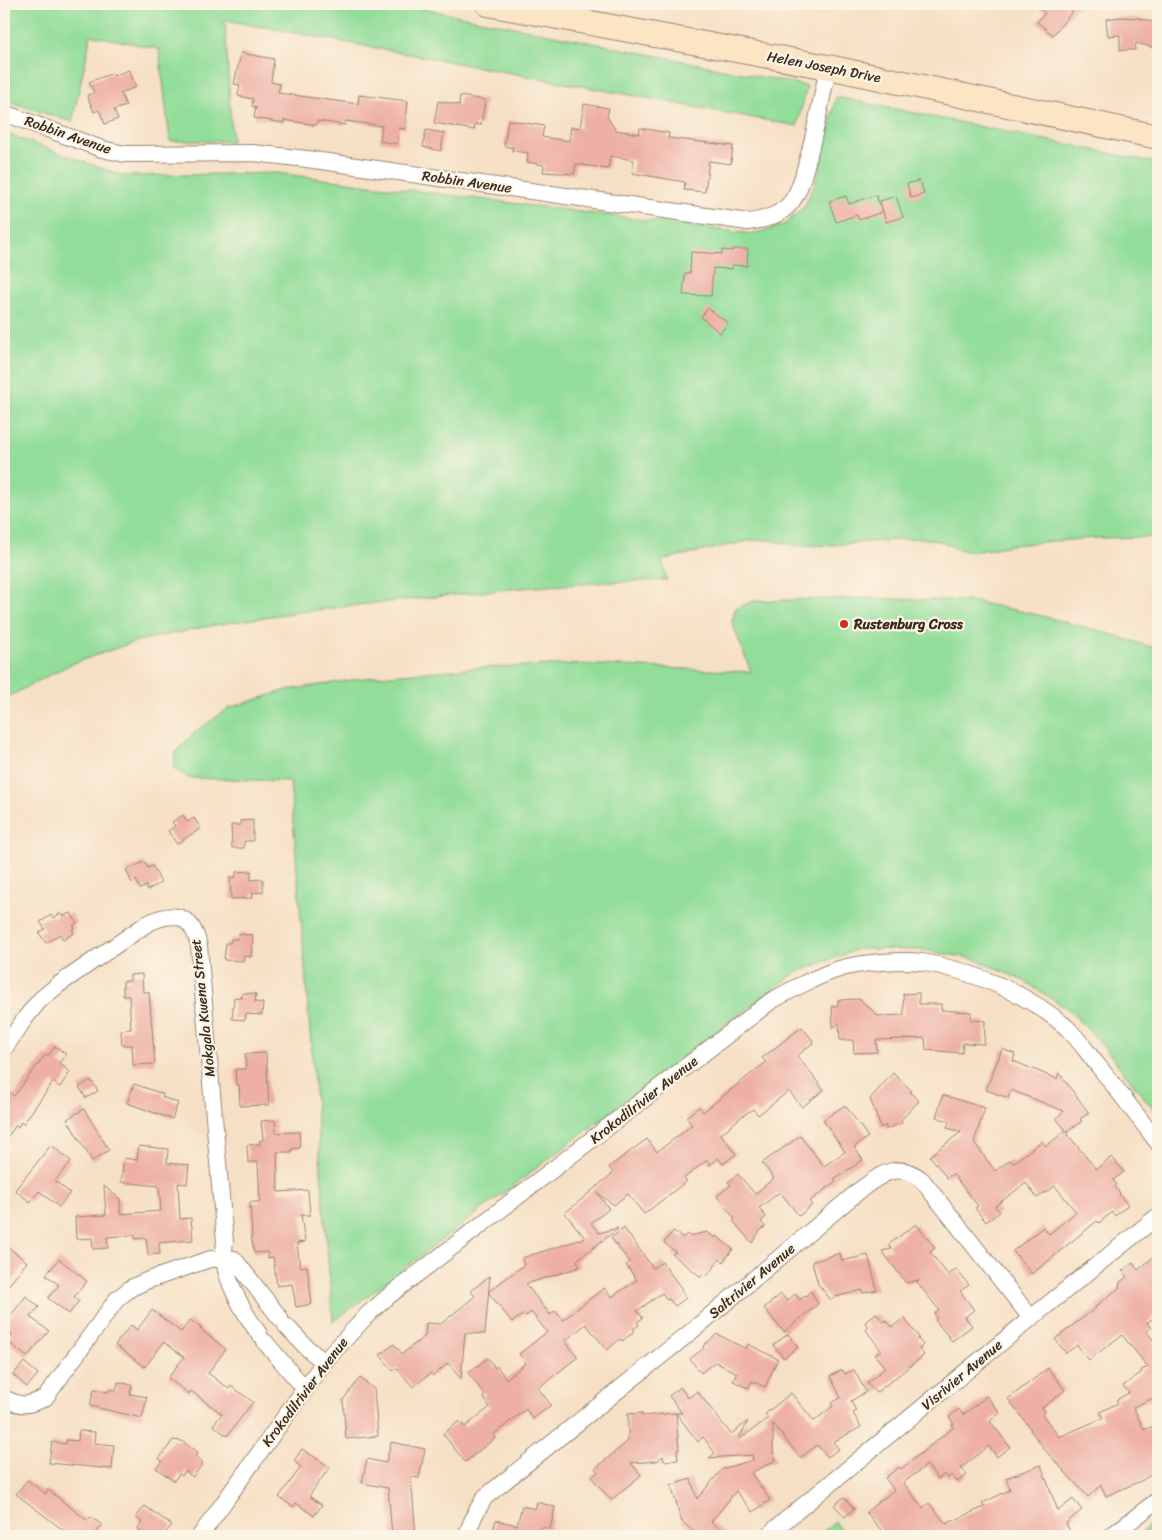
<svg xmlns="http://www.w3.org/2000/svg" width="1162" height="1540" font-family="Sriracha,sans-serif">
  <style>
    .green { fill: #91dd99; stroke: #66845c }
    .forest { fill: #74bc81; stroke: #587350 }
    .building { fill: #eeb0a6 }
    .lines { fill: none; stroke-linecap: round; stroke-linejoin: round }
    .street-casing { stroke: #988572; stroke-width: 18 }
    .secondary-casing { stroke: #988572; stroke-width: 26 }
    .street { stroke: #fff; stroke-width: 16 }
    .secondary { stroke: #fce5c4; stroke-width: 24 }
    .poi-dot { fill: #c8321e; stroke: #fcf5e5; stroke-width: 2 }
    .labels { text-anchor: middle; dominant-baseline: central; stroke-width: 4.5; stroke-linejoin: round; paint-order: stroke }
    .street-label { font-size: 14px; fill: #3b2a1e; stroke: #fcf5e5 }
    .poi-label { font-size: 14px; font-weight: bold; fill: #3b2a1e; stroke: #fcf5e5; text-anchor: start }
  </style>
  <rect width="100%" height="100%" fill="#fcf5e5"/>
  <filter id="ink" filterUnits="userSpaceOnUse"><feTurbulence type="fractalNoise" baseFrequency=".02" numOctaves="2"/><feDisplacementMap in="SourceGraphic" scale="10" xChannelSelector="R" yChannelSelector="G"/><feConvolveMatrix kernelMatrix="1 2 1 2 8 2 1 2 1" color-interpolation-filters="sRGB"/></filter>
  <filter id="wash" filterUnits="userSpaceOnUse"><feTurbulence type="fractalNoise" baseFrequency=".0096" numOctaves="4" result="noise"/><feDisplacementMap in="SourceGraphic" scale="20" xChannelSelector="R" yChannelSelector="G"/><feGaussianBlur stdDeviation="1.12" result="paint"/><feColorMatrix in="noise" values="0 0 0 0 0 0 0 0 0 0 0 0 0 0 0 0 0 1.4 0 .05"/><feComposite in="paint" operator="in"/></filter>
  <g filter="url(#wash)">
    <rect width="100%" height="100%" fill="#f6e0c5"/>
    <g class="green">
      <path d="M4 4H400L807 86 797 126 225 20 232 141H170L159 49 91 35 72 122 4 100Z"/>
      <path d="M836 97 1158 163V537L1096 538 1055 541 1012 545 972 552 957 549 943 542 922 538 830 545 799 546 769 540H752L662 560 667 580 591 583 521 588 358 605 277 615 210 626 137 641 71 664 4 699V133L123 176 277 173 753 234 784 225 805 206 819 173Z"/>
      <path d="M864 598 971 601 1034 614 1100 631 1158 649V1115L1104 1047 1068 1009 1024 981 975 959 923 950 858 949 795 973 333 1322 290 781 189 778 173 767 176 752 194 733 229 708 287 690 378 676 474 668 579 664 751 672 732 622 735 609 753 601Z"/>
      <path d="M835 1522 847 1536H818Z"/>
    </g>
    <path class="forest" d="M1158 1518V1536H1136Z"/>
    <g id="blocks">
      <g class="building">
        <path d="M1034 4H1079L1053 35 1037 22 1045 13Z"/>
        <path d="M1120 17 1138 18 1156 23 1155 28 1158 29V49L1136 43 1135 50H1120V35L1108 36 1106 19Z"/>
        <path d="M241 53 274 59 271 82 280 84 278 93 358 104 359 95 408 101 405 129 399 128 397 144 380 141 382 126 346 121 345 125 317 121V125L284 120V123L254 118 256 107 252 106 253 99 238 96 240 85 234 84Z"/>
        <path d="M129 70 136 87 121 93 126 106 114 110 118 119 105 124 99 110 94 112 87 95 94 93 89 82 113 73 114 76Z"/>
        <path d="M460 96 485 100 481 125 475 124 474 130 434 123 438 101 459 105Z"/>
        <path d="M584 104 609 108 607 117 616 130 639 134 640 128 669 133 668 138 733 146 731 164 709 161 705 192 684 190 685 182 632 173 634 160 610 156 608 169 576 164 574 174 543 172 544 165 527 162 528 153 512 151 513 148 504 146 508 120 544 126 542 137 569 141 571 127 580 128Z"/>
        <path d="M426 130 444 133 441 151 423 147Z"/>
        <path d="M920 180 924 194 911 198 907 184Z"/>
        <path d="M876 195 882 212 859 220 857 215 836 222 829 201 846 196 849 204Z"/>
        <path d="M896 196 903 217 886 222 880 201Z"/>
        <path d="M733 249H748L747 266 732 265V269L713 268 711 296 683 295 685 273H690L691 252 722 254V250L733 251Z"/>
        <path d="M708 308 728 323 720 333 701 317Z"/>
        <path d="M183 815 187 822 194 818 201 828 177 844 168 831 175 826 172 822Z"/>
        <path d="M253 820V841H244V848H232L231 825H240V821Z"/>
        <path d="M144 862 148 868 153 866 161 883 147 890 146 886 140 889 136 880 132 883 126 870Z"/>
        <path d="M251 871V880L263 879V892L252 893 253 898 231 899 230 878 236 877V872Z"/>
        <path d="M61 913 63 916 71 913 77 923 73 926 75 928 72 930 74 933 63 940 60 934 46 943 39 933 45 929 40 922 51 915 53 918Z"/>
        <path d="M239 934 253 935 251 957 244 956 243 961 224 960 226 943H230L231 939H238Z"/>
        <path d="M142 974 143 992H149L155 1064 133 1065 132 1045H122L121 1030 131 1029 129 996H123V981H130V975Z"/>
        <path d="M242 993 256 994 255 1002 263 1003 262 1015 246 1014 245 1020 232 1019 234 997 242 998Z"/>
        <path d="M919 993V1004H941V1010L971 1012V1020L985 1021 984 1044 963 1043 962 1053 926 1050 925 1038 876 1040 877 1052 854 1053 853 1040H840L839 1023 833 1028 832 1006H838V1000L860 999 878 1016 904 1015 903 994Z"/>
        <path d="M802 1027 814 1042 797 1056 824 1090 802 1107 789 1091 758 1115 753 1109 741 1117 721 1134 736 1154 723 1164 718 1158 710 1165 707 1160 684 1178 687 1181 644 1214 628 1194 614 1205 597 1192 609 1209 591 1223 599 1233 617 1228 618 1229 577 1260 580 1267 526 1284 550 1315 555 1311 563 1320 604 1288 612 1297 637 1280 626 1265 630 1262 611 1238 624 1228 653 1268 662 1262 682 1289 681 1290 686 1298 675 1306 669 1299 667 1300 662 1293 637 1311 643 1318 637 1322 639 1325 633 1329 635 1331 622 1341 620 1339 607 1350 586 1324 565 1341 578 1357 538 1388 551 1405 533 1419 526 1409 493 1435 495 1438 465 1462 443 1434 459 1421 465 1427 490 1407 483 1397 485 1395 468 1373 488 1358 495 1368 497 1366 506 1379 526 1363 519 1354 547 1332 531 1312 526 1316 524 1314 512 1322 488 1292 524 1265 522 1258 585 1238 565 1213 613 1173 609 1167 647 1139 657 1152 692 1125 686 1117 699 1107 703 1112 766 1062 762 1058Z"/>
        <path d="M55 1046 66 1054 59 1063 70 1072 60 1087 53 1082 23 1124 21 1122 18 1127 16 1125 4 1142V1089L14 1096 46 1054 48 1056Z"/>
        <path d="M1002 1049 1015 1054 1013 1061 1057 1079 1059 1073 1089 1113 1080 1119 1082 1121 1067 1132 1056 1118 1064 1111 1011 1090 1008 1098 986 1090Z"/>
        <path d="M266 1053 269 1105 240 1106 239 1085H236L235 1069H246L245 1054Z"/>
        <path d="M893 1073 912 1091 910 1092 919 1101 901 1120 902 1123 886 1129 885 1125 881 1128 870 1099Z"/>
        <path d="M91 1080 98 1091 86 1098 79 1087Z"/>
        <path d="M134 1084 163 1094 162 1097 178 1103 172 1119 127 1103Z"/>
        <path d="M943 1095 985 1108 974 1142 995 1171 1010 1160 1013 1163 1042 1141 1046 1146 1065 1131 1096 1169 1112 1157 1124 1172 1113 1180 1117 1185 1115 1187 1120 1193 1119 1194 1128 1205 1115 1216 1112 1212 1099 1223 1097 1221 1032 1274 1013 1251 1043 1227 1049 1234 1076 1212 1055 1186 1037 1198 1026 1183 995 1206 1000 1212 986 1222 975 1208 978 1206 953 1174 947 1178 930 1156 961 1132 947 1128 949 1121 936 1117Z"/>
        <path d="M845 1105 868 1137 854 1147 863 1160 834 1179 836 1181 809 1202 812 1205 799 1216 780 1192 759 1208 766 1217 761 1222 765 1227 760 1231 752 1243 733 1221 735 1219 717 1196 731 1185 728 1182 738 1174 755 1194 774 1178 762 1163 800 1136 824 1166 845 1152 823 1120Z"/>
        <path d="M84 1109 109 1150 92 1161 67 1119Z"/>
        <path d="M275 1120 276 1133 299 1132 300 1148 292 1149V1152H277L278 1192 308 1190 310 1215H301L305 1242 297 1243 300 1267 307 1266 312 1304 296 1307 292 1284 277 1286 273 1257 268 1258 267 1252 254 1253 251 1236H252L250 1202H260L258 1162H248L247 1145 260 1144 259 1141 263 1140 261 1121Z"/>
        <path d="M51 1145 71 1161 55 1181 70 1193 59 1207 39 1191 30 1202 15 1190Z"/>
        <path d="M139 1146 168 1149 167 1163 189 1165 187 1184 178 1183 180 1219 191 1218 193 1240 159 1243 160 1254 148 1255 146 1238 135 1239V1235L107 1237 108 1248 93 1249 92 1238 76 1239 75 1217 106 1215 104 1186 120 1199V1214L161 1211 159 1186 121 1182 124 1158 137 1160Z"/>
        <path d="M916 1224 935 1248 930 1252 948 1275 956 1269 969 1285 960 1291 974 1310 965 1317 972 1326 952 1341 935 1320 937 1318 934 1314 939 1310 917 1282 919 1280 906 1283 882 1251 892 1249 888 1245Z"/>
        <path d="M673 1231 683 1238 687 1234 690 1236 707 1232 715 1238 716 1236 733 1249 723 1262 720 1259 707 1276 704 1273 701 1277 672 1254 676 1252 664 1243Z"/>
        <path d="M4 1244 27 1262 4 1291Z"/>
        <path d="M840 1253 842 1261 868 1255 877 1290 863 1293 862 1290 835 1297 831 1300 818 1284 812 1262Z"/>
        <path d="M1158 1253V1314L1147 1323 1151 1328 1146 1331 1158 1346V1396L1133 1407 1144 1430 1158 1424V1469L1143 1480 1106 1496 1101 1485 1088 1497 1043 1448H1044L1030 1430 1031 1429 1008 1399 1048 1368 1065 1390 1042 1408 1045 1412 1042 1414 1059 1437 1103 1418 1100 1412 1118 1403 1116 1400 1129 1393 1123 1386 1142 1372 1141 1370 1148 1367 1122 1335 1089 1360 1077 1345 1066 1353 1055 1339 1096 1308 1095 1307 1119 1288 1120 1282 1127 1277 1122 1271 1133 1263 1138 1270Z"/>
        <path d="M59 1259 87 1281 74 1297 79 1301 69 1314 48 1298 59 1285 46 1275Z"/>
        <path d="M490 1276 485 1334 465 1333 461 1379 448 1363 433 1376 431 1373 413 1387 397 1368 393 1371 380 1355 394 1344 402 1354 425 1336 426 1323 441 1324 475 1296 470 1291Z"/>
        <path d="M811 1291 818 1304 784 1332 764 1308 781 1294 787 1301 795 1294 800 1300Z"/>
        <path d="M26 1296 39 1307 30 1317 49 1331 27 1357 7 1341 12 1335 4 1328V1324Z"/>
        <path d="M152 1310 181 1332 190 1320 201 1328 200 1329 226 1349 208 1373 229 1389 231 1386 253 1402 227 1436 213 1425 222 1414 191 1391 189 1394 168 1378 184 1357 164 1342 145 1367 115 1345 131 1325 137 1330Z"/>
        <path d="M876 1313 884 1322 886 1320 892 1327 904 1318 919 1337 918 1339 923 1345 919 1349 924 1355 876 1393 867 1383 885 1368 875 1355 881 1350 866 1330 869 1327 865 1322Z"/>
        <path d="M717 1334 746 1349 748 1344 778 1359 765 1387 752 1381 748 1388 733 1381 737 1373 715 1362 701 1373 690 1359 704 1348 703 1346Z"/>
        <path d="M788 1334 798 1347 784 1358 773 1345Z"/>
        <path d="M24 1362 38 1374 27 1387 13 1375Z"/>
        <path d="M842 1370 845 1374 854 1370 866 1392 851 1401 856 1411 853 1413 861 1427 833 1442 839 1449 828 1457 817 1445 800 1458 773 1423V1454H774L776 1460 751 1473 770 1500 753 1512 736 1491 711 1522 728 1536H700L682 1522 671 1485 691 1479 697 1499 722 1469 753 1460 752 1455 709 1458 715 1453 703 1437 698 1442 676 1413H682L669 1396 680 1387 688 1398 697 1391 731 1434 748 1421 739 1438 740 1439 768 1418 765 1414 791 1393 814 1421 833 1406 831 1403 841 1398 830 1376Z"/>
        <path d="M360 1378 374 1389 378 1436 346 1439 343 1400Z"/>
        <path d="M118 1382 132 1385 130 1394 147 1397 142 1418 90 1406 94 1389 108 1392 109 1389 116 1391Z"/>
        <path d="M987 1396 1000 1413 990 1421 1010 1447 997 1457 989 1446 961 1468 967 1475 957 1482 952 1475 948 1478 945 1474 938 1479 927 1465 903 1483 923 1508 929 1503 946 1524 984 1507 982 1503 1010 1490 1006 1478 1041 1465 1058 1511 1073 1499 1082 1510 1066 1523 1072 1536H977L975 1533 968 1536H886L866 1512 894 1490 885 1478 899 1467 901 1469 954 1427 952 1425 954 1424 949 1417 959 1409 963 1415Z"/>
        <path d="M642 1413V1416L676 1413 679 1450H677L678 1460 664 1461 663 1456 657 1461 631 1463 641 1475 611 1500 591 1477 598 1472 595 1469 628 1441V1414Z"/>
        <path d="M79 1431 95 1432 94 1443 114 1445 112 1469 49 1463 52 1442 66 1444V1440L78 1441Z"/>
        <path d="M173 1440 182 1441 198 1453 195 1456 203 1463 193 1477 185 1471 182 1476 179 1474 174 1481 156 1468 162 1461 159 1459Z"/>
        <path d="M391 1442 425 1449 419 1478 411 1477 416 1536H392L388 1488 362 1483 367 1459 386 1463Z"/>
        <path d="M302 1449 330 1467 309 1496 322 1505 314 1516 296 1503 293 1507 279 1497 301 1467 294 1461Z"/>
        <path d="M27 1480 46 1494 47 1489 88 1521 91 1517 102 1525 93 1536H71L16 1494Z"/>
        <path d="M844 1497 854 1509 845 1517 834 1505Z"/>
        <path d="M537 1502 555 1507 550 1529 541 1527 540 1530 544 1531V1536H513L493 1531 496 1520 517 1525 522 1506 535 1509Z"/>
        <path d="M145 1506 172 1525 163 1536H147L137 1529 142 1522 136 1517Z"/>
      </g>
    </g>
  </g>
  <g filter="url(#ink)">
    <use href="#blocks" fill-opacity="0" stroke="#988572" stroke-width="1"/>
    <g class="lines">
      <defs>
        <g id="street">
          <path d="M4 113 102 149 125 154 253 153 307 159 748 222C764 220 782 215 792 201 801 189 804 172 808 158 816 128 822 98 828 67"/>
          <path d="M4 1049 26 1017 40 1000 58 985 145 925C173 909 192 914 199 946L225 1242C224 1247 224 1253 224 1258 226 1282 245 1314 259 1334"/>
          <path d="M234 1259 280 1318"/>
          <path d="M286 1326 307 1348 324 1362"/>
          <path d="M265 1342 305 1389"/>
          <path d="M4 1398C21 1407 28 1406 45 1398L117 1299 131 1288 146 1281 210 1259H224L240 1267"/>
          <path d="M200 1536 324 1362 369 1313 390 1295 771 1001C793 989 815 977 839 969 858 963 902 959 922 962 973 971 1027 993 1066 1027 1079 1039 1089 1055 1100 1068 1120 1093 1139 1118 1158 1143"/>
          <path d="M466 1536 475 1514 485 1497 687 1335 860 1190C880 1175 898 1160 922 1180L1031 1318"/>
          <path d="M768 1536 775 1529 1031 1318 1158 1216"/>
          <path d="M1111 1536 1158 1500"/>
        </g>
        <path id="secondary" d="M488 4 828 67 1158 137"/>
      </defs>
      <use href="#street" class="street-casing"/>
      <use href="#secondary" class="secondary-casing"/>
      <use href="#street" class="street"/>
      <use href="#secondary" class="secondary"/>
    </g>
  </g>
  <circle class="poi-dot" cx="844" cy="624" r="5"/>
  <g class="labels">
    <g class="street-label">
      <text transform="translate(824 67) rotate(11)">Helen Joseph Drive</text>
      <text transform="translate(68 135) rotate(19)">Robbin Avenue</text>
      <text transform="translate(467 182) rotate(8)">Robbin Avenue</text>
      <text transform="translate(203 1008) rotate(-96)">Mokgala Kwena Street</text>
      <text transform="translate(644 1100) rotate(-38)">Krokodilrivier Avenue</text>
      <text transform="translate(752 1281) rotate(-40)">Saltrivier Avenue</text>
      <text transform="translate(962 1375) rotate(-40)">Visrivier Avenue</text>
      <text transform="translate(305 1392) rotate(-53)">Krokodilrivier Avenue</text>
    </g>
    <g class="poi-label">
      <text x="854" y="624">Rustenburg Cross</text>
    </g>
  </g>
  <rect width="1162" height="1540" fill="none" stroke="#fcf5e5" stroke-width="20"/>
</svg>
